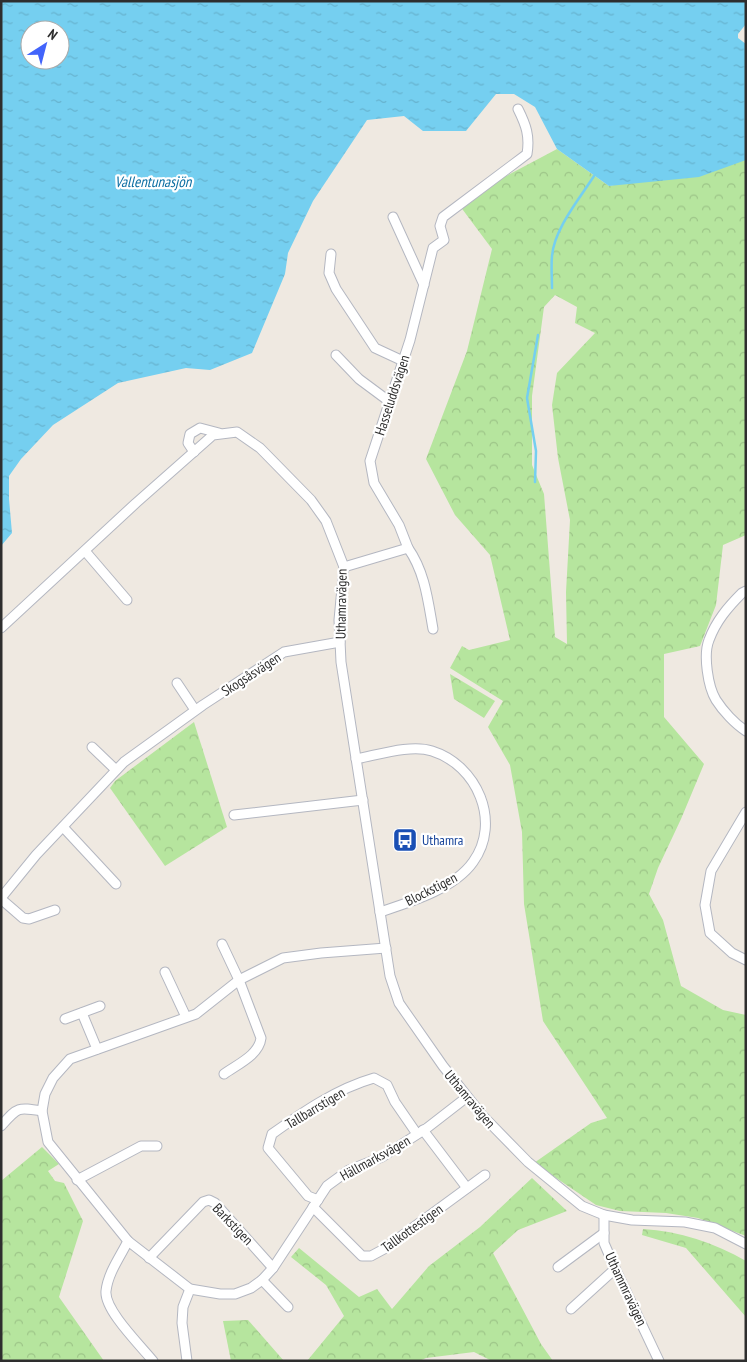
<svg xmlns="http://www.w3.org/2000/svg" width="747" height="1362" font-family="'PT Sans Narrow',sans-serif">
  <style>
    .forest { fill: url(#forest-crowns); fill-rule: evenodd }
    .water { fill: url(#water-ripples); fill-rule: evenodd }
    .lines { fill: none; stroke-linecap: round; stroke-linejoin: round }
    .stream { stroke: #75cff0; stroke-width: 2.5 }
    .minor-casing { stroke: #b4b7c1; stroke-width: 11 }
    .minor { stroke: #fff; stroke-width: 9 }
    .labels { text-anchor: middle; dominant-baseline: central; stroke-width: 4.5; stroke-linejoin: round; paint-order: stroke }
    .street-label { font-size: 14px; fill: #2e2e2e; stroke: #fff }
    .transit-label { font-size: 14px; fill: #164399; stroke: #fff; text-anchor: start }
    .water-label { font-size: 15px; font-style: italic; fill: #0d6fa3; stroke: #fff }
  </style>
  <defs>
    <pattern id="forest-crowns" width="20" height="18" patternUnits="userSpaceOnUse" patternTransform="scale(1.25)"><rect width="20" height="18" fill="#b6e59e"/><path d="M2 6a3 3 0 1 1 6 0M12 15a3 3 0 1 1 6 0" fill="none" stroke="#9dc588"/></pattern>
    <pattern id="water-ripples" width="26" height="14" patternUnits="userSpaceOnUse" patternTransform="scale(1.25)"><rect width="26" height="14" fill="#75cff0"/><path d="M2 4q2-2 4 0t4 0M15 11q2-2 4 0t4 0" fill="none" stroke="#66b2ce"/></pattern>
  </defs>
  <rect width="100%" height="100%" fill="#efe9e1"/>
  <g class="forest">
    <path d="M557 149 609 186 746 159V535L723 545 716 605 700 646 664 654V717L704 764 681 819 658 868 649 894 663 920 681 986 723 1010 746 1015V1236L698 1218 666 1213 620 1211 596 1205 534 1163 591 1123 607 1118 543 1021 524 904 522 832 510 765 488 727 503 701 450 668 462 646 469 650 510 640 490 555 455 515 426 459 467 351 492 249 457 202ZM555 295 577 307 575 323 595 333 557 373 552 405 558 458 570 520 566 592 567 644 555 637 544 494 532 465V396L544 307Z"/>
    <path d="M450 674 495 701 484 718 454 699Z"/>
    <path d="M194 722 227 827 165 866 110 788 115 781Z"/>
    <path d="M42 1147 59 1164 48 1171 55 1181 64 1183 83 1221 59 1297 104 1361H1V1181Z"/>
    <path d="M532 1178 567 1211 518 1230 493 1253 541 1344 553 1361H492L474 1352 426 1358 419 1361H307L344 1316 326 1285 291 1257 299 1248 359 1297 377 1289 392 1309 429 1266 480 1227Z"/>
    <path d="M643 1229C679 1231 715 1243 746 1261V1317L686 1248 642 1235Z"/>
    <path d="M248 1320 284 1361H231L223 1321Z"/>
  </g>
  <path class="water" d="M1 1H746V24L738 34V38L746 44V160L699 177 609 186 557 149 535 107 514 94H496L466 131H423L404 116 367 120 313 201 288 253 285 274 252 353 210 370 186 368 118 383 53 425 21 459 9 476V499L12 533 1 546ZM30 30H60V60H30Z"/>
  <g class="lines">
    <g class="stream">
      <path d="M552 288C552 277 551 266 552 256 554 229 580 198 594 176"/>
      <path d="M535 482 536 451 527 398 538 335"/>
    </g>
    <defs>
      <g id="minor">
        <path d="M393 217 424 285"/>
        <path d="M331 254 329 273 336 289 375 348 403 361"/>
        <path d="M336 355 359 379 390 402"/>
        <path d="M194 452 188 443 190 434 200 428 219 433"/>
        <path d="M408 548C425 572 428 601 433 629"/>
        <path d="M85 551 127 600"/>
        <path d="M344 567 408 548 399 525 374 483 370 461 410 340 433 248 444 240 440 226 443 217 527 154C530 136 526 125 518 109"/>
        <path d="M746 591 742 593C728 607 716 621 709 640 703 655 708 687 716 700 723 711 735 724 746 731"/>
        <path d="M1 628 136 503 213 435 237 432 260 448 311 500 326 521 344 567 339 620 341 662 390 976 399 1003 443 1066 482 1115 528 1162 582 1206 604 1215 632 1220 685 1222 715 1228 746 1244"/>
        <path d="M177 683 195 710"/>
        <path d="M92 747 116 770"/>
        <path d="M356 759C378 755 411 744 432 751 477 765 502 822 473 862 454 889 410 902 380 912"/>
        <path d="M746 812 711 871 705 905 710 933 732 953 746 960"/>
        <path d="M234 815 363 800"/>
        <path d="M63 827 116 884"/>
        <path d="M1 898 36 855 124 762 203 705 284 652 340 642"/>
        <path d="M1 899 23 918 29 919 55 910"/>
        <path d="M222 944 239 980 261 1038C259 1055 238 1064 224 1074"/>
        <path d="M386 948 321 953 283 958 239 980 196 1014 70 1059 53 1078 45 1094 42 1111 48 1142 128 1241 190 1289 220 1294H235L251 1288 262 1280 273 1268 327 1186 349 1170 382 1157 427 1128 467 1097"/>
        <path d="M165 972 186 1017"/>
        <path d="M82 1013 97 1049"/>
        <path d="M65 1019 100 1006"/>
        <path d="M1 1126C18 1107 17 1107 42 1111"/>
        <path d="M423 1130 467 1188"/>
        <path d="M77 1180 141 1146H157"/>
        <path d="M318 1200 308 1196 268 1148 272 1134C303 1112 336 1089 374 1078L387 1085 395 1102 417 1134"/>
        <path d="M313 1207 362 1256H371L384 1249 485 1175"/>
        <path d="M604 1215V1243L614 1266 659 1361"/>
        <path d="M128 1241C120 1257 108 1273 106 1291 104 1310 141 1346 153 1361"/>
        <path d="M149 1258 203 1202 209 1200 215 1203 273 1268"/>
        <path d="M558 1267 604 1233"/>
        <path d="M262 1280 288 1307"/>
        <path d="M571 1309 615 1269"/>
        <path d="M187 1361 182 1323 183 1307 190 1289"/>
      </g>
    </defs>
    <use href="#minor" class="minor-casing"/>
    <use href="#minor" class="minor"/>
  </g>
  <defs>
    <symbol id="bus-square" viewBox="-11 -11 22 22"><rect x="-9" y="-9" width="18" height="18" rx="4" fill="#1a4fb4" stroke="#fff"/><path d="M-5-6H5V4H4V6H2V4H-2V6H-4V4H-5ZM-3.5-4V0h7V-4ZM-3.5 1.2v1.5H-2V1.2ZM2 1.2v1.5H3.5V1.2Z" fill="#fff"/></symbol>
  </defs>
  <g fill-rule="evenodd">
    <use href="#bus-square" x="391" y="826" width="28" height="28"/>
  </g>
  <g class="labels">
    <g class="street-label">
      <text transform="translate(392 395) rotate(-72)">Hasseluddsvägen</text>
      <text transform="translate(341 604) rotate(-89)">Uthamravägen</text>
      <text transform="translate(251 674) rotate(-33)">Skogsåsvägen</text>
      <text transform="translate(431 889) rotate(-27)">Blockstigen</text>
      <text transform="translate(470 1099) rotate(50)">Uthamravägen</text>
      <text transform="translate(315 1108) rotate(-31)">Tallbarrstigen</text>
      <text transform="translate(375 1158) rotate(-29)">Hällmarksvägen</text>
      <text transform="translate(233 1224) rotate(46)">Barkstigen</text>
      <text transform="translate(412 1228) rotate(-36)">Tallkottestigen</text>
      <text transform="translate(626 1289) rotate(65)">Uthammravägen</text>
    </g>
    <g class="transit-label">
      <text x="422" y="840">Uthamra</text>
    </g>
    <g class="water-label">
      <text x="153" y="181">Vallentunasjön</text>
    </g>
  </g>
  <rect width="747" height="1362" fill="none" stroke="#2e2e2e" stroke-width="5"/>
  <g transform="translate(45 45) rotate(36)"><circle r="24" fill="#ffffff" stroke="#ababab"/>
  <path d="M0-4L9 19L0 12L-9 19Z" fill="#4264fb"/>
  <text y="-8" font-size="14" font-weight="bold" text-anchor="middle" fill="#2e2e2e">N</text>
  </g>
</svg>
